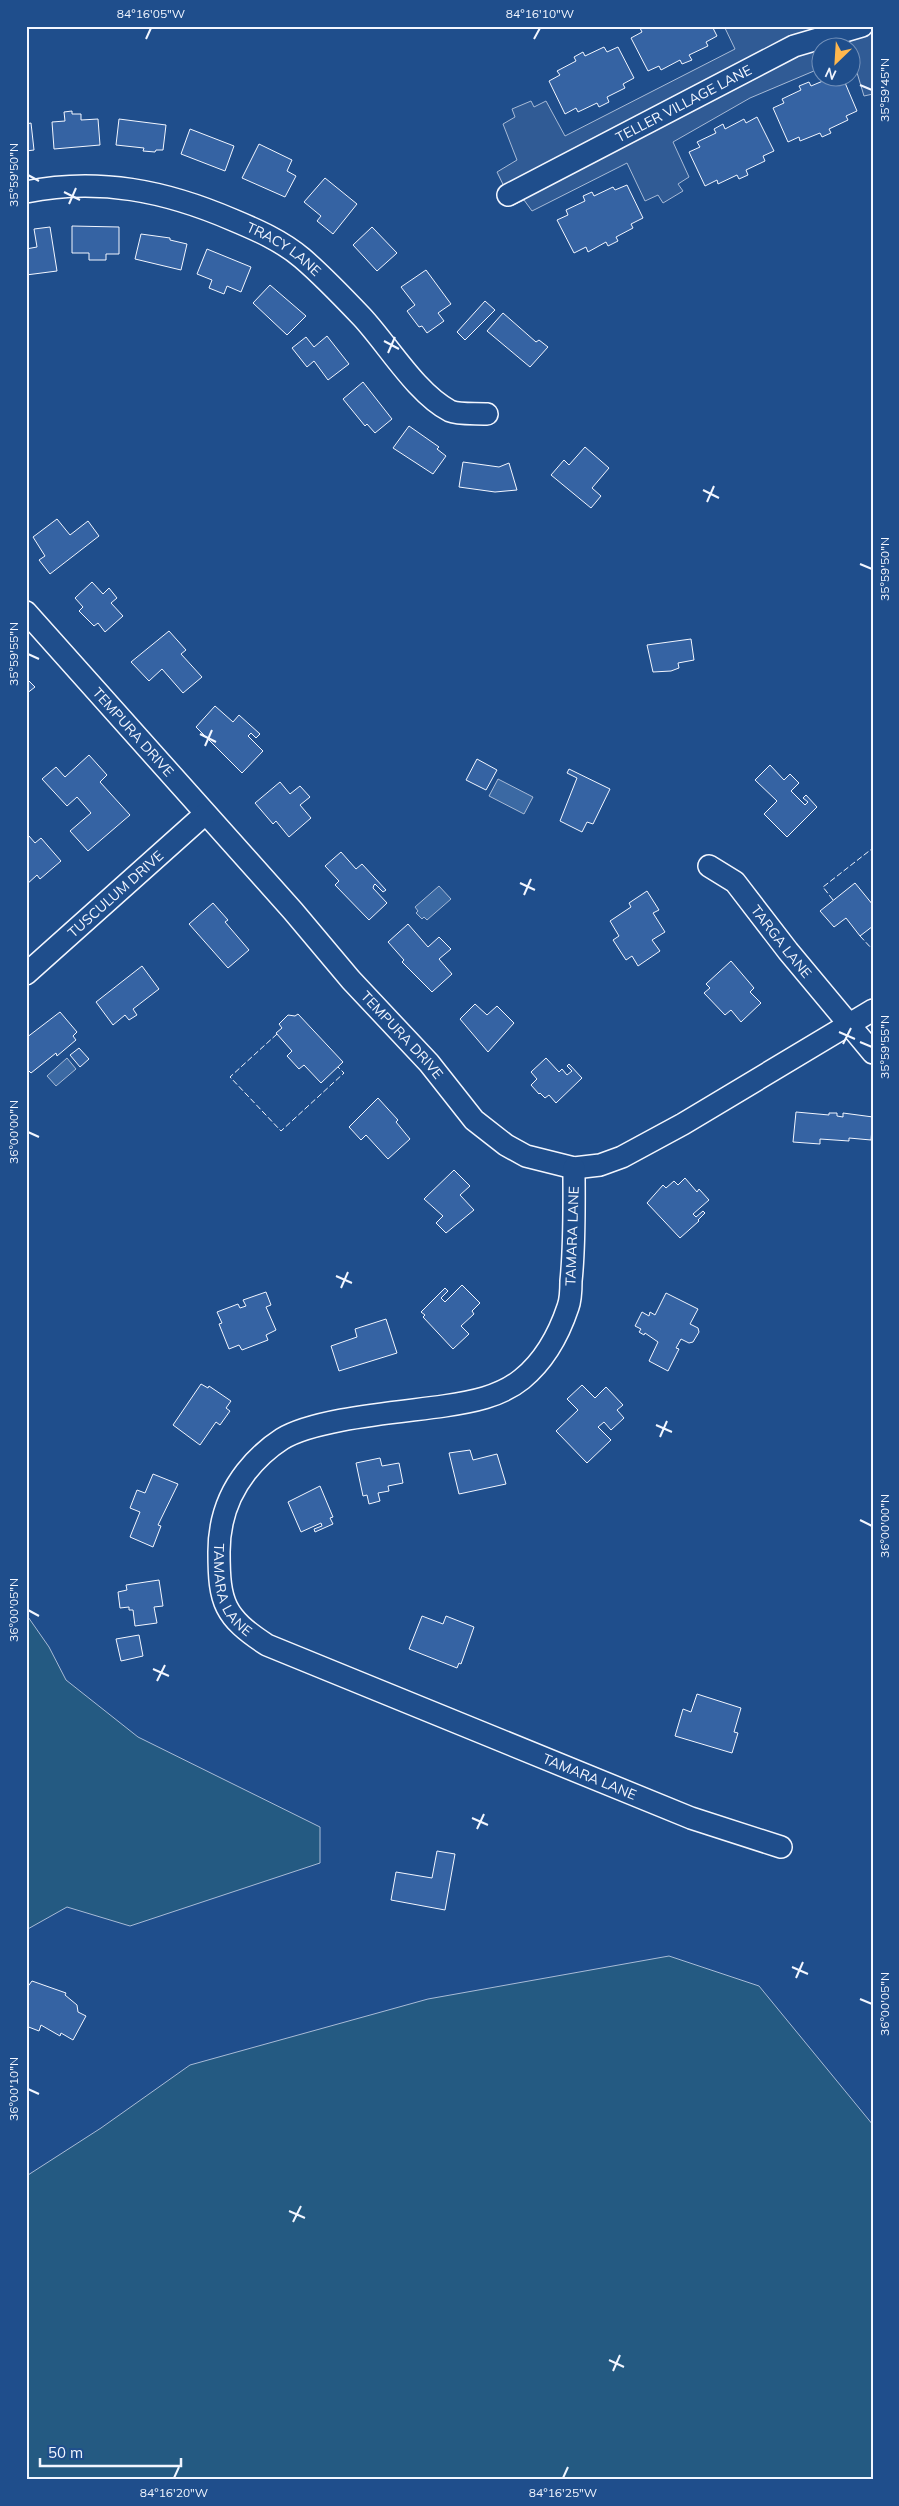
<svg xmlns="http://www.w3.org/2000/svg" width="899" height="2506" font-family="Mulish,sans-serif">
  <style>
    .green { fill: #245a82; stroke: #a8bbd7 }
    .parking { fill: #305b95; stroke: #a8bbd7 }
    .water { fill: #3b69a3; stroke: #a8bbd7 }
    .building { fill: #3563a3; stroke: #f2f6ff }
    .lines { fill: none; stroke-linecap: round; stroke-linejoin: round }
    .minor-casing { stroke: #f2f6ff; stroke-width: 24 }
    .minor { stroke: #1f4e8c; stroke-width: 21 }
    .fence { stroke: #f2f6ff; stroke-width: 1; stroke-dasharray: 6 2.5; stroke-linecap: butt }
    .ticks { fill: none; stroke: #f2f6ff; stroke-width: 2 }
    .labels { text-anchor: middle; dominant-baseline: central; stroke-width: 4; stroke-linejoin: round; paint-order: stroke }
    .street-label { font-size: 14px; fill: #f2f6ff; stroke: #1f4e8c }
    .neatline { fill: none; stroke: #f2f6ff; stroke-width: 2 }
    .ticks-label { font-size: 12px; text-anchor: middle; fill: #f2f6ff }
  </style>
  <rect width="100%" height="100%" fill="#1f4e8c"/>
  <g class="green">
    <path d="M26 1614 49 1647 66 1680 138 1737 320 1827V1863L130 1926 67 1907 26 1930Z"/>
    <path d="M669 1956 759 1986 873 2125V2480H26V2177L28 2175 101 2128 190 2065 428 1999Z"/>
  </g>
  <path class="parking" d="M724 26H873V94L864 96 852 56V48H822L821 68 750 98 673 142 689 177 678 184 683 191 663 203 658 195 645 201 627 163 532 211 524 200 513 205 497 172 517 160 503 124 515 117 512 109 531 101 534 107 546 101 565 136 735 49Z"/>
  <g class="water">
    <path d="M498 779 533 797 524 814 489 796Z"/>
    <path d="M439 886 451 899 427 920 424 917 422 919 416 913 418 911 415 907Z"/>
    <path d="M67 1058 76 1069 56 1086 47 1076Z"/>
  </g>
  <g class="building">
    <path d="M643 26H712L717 36 706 42 708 46 689 55 692 60 682 64 680 60 661 70 659 66 648 71 631 38 642 32 640 28Z"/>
    <path d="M604 47 607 52 618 47 634 78 623 84 625 88 607 97 609 102 599 107 597 103 578 112 576 108 565 114 549 81 560 75 557 71 576 61 574 57 583 52 585 56Z"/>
    <path d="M830 78 832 81 843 78 857 111 846 116 848 120 829 129 831 133 822 137 820 133 800 141 799 137 788 142 773 108 784 103 782 99 801 90 799 86 809 82 811 86Z"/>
    <path d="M72 111V114H81V120L98 119 100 145 54 149 52 122 65 121 64 112Z"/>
    <path d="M757 117 774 151 763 156 765 161 746 170 748 175 739 179 737 175 718 184 717 180 705 186 689 152 700 147 697 142 716 133 714 129 723 124 725 129 744 119 746 123Z"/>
    <path d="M119 119 166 125 163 150H156L155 152 143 151 144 148 116 145Z"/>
    <path d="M31 123 34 150 26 151V124Z"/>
    <path d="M190 129 234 146 225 171 181 154Z"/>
    <path d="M259 144 292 160 287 171 296 176 285 197 242 178Z"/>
    <path d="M325 178 357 204 333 234 317 221 321 216 304 202Z"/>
    <path d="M627 185 643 218 631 224 633 228 616 237 618 241 608 246 606 242 588 252 586 247 574 253 557 220 568 215 566 210 585 201 583 196 592 192 594 196 613 187 615 190Z"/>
    <path d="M72 226 119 227V254H106V260H89V253H72Z"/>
    <path d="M50 227 57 271 26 275V249L37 247 34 229Z"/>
    <path d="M372 227 397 253 377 271 353 245Z"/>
    <path d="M141 234 170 238V240L187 244 181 270 135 259Z"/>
    <path d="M207 249 251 267 241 292 227 286 224 294 209 288 212 280 197 274Z"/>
    <path d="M426 270 451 304 438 313 444 321 427 333 422 326 419 327 407 311 415 305 401 287Z"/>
    <path d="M270 285 306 316 287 335 253 303Z"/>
    <path d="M485 301 495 310 465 340 457 332Z"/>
    <path d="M503 313 536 342 539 340 548 347 530 367 487 331Z"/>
    <path d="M327 336 349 364 328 380 314 361 307 367 292 348 306 337 314 347Z"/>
    <path d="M363 382 392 419 375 433 367 424 365 426 343 399Z"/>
    <path d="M409 426 439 447 437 449 446 456 433 474 393 448Z"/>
    <path d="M585 447 609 468 592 488 601 496 591 508 551 475 564 460 569 465Z"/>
    <path d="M463 462 499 467 509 463 517 490 495 492 459 487Z"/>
    <path d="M57 519 70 535 88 521 99 536 50 574 39 560 45 556 33 537Z"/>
    <path d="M92 582 103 594 109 588 117 598 111 603 123 616 105 632 98 623 94 626 79 611 83 607 75 598Z"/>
    <path d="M169 631 186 650 181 654 202 677 183 693 162 669 149 681 131 662Z"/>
    <path d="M691 639 694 660 678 663 679 668 671 671 653 672 647 645Z"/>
    <path d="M26 678 35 687 26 694Z"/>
    <path d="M215 706 233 722 239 715 260 734 256 738 251 733 248 736 263 751 242 773 196 727Z"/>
    <path d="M89 755 107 775 100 782 130 815 88 851 70 831 91 813 77 797 67 806 42 779 56 767 65 777Z"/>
    <path d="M477 759 497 770 486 790 466 780Z"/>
    <path d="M770 765 784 780 790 774 799 783 791 791 805 805 808 802 803 798 806 795 817 807 787 837 764 814 777 801 755 780Z"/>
    <path d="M569 769 610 789 593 824 587 822 582 832 560 821 577 778 567 773Z"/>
    <path d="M280 782 290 794 300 786 310 797 300 805 311 818 289 837 276 821 273 824 255 803Z"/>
    <path d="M29 836 35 843 41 838 61 861 40 879 37 875 26 885V838Z"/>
    <path d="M341 852 356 869 362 864 386 890 383 892 375 884 374 885 373 888 387 903 369 920 335 885 339 881 325 866Z"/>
    <path d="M855 883 873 905V926L860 936 846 918 834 927 820 911Z"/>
    <path d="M647 891 659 910 653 913 665 932 652 940 660 951 638 966 632 956 626 960 613 940 619 936 610 921 631 907 629 903Z"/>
    <path d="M213 903 228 920 225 922 249 950 228 968 189 924Z"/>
    <path d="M408 924 428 947 439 937 451 949 439 959 452 974 432 992 402 962 404 960 388 942Z"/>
    <path d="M731 961 754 988 750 992 761 1003 741 1022 731 1010 725 1015 704 993 710 988 706 984Z"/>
    <path d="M142 966 159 989 133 1009 137 1015 129 1020 125 1015 113 1025 96 1002Z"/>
    <path d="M475 1004 487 1015 497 1006 514 1023 488 1052 460 1019Z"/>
    <path d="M60 1012 77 1032 73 1036 76 1040 57 1056 56 1053 31 1073 26 1068V1038Z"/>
    <path d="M298 1014 343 1062 321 1083 304 1065 299 1069 287 1056 292 1051 276 1033 282 1028 279 1024 288 1015 295 1016Z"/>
    <path d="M79 1048 89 1059 80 1067 70 1055Z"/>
    <path d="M546 1058 559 1072 562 1069 567 1075 572 1071 567 1066 569 1064 582 1078 556 1103 549 1095 545 1098 540 1093 539 1094 531 1085 537 1079 531 1072Z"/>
    <path d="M378 1098 398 1120 396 1122 410 1139 388 1159 366 1135 361 1140 349 1127Z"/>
    <path d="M796 1112 829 1115V1113H837V1116L843 1117V1113L873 1117 871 1140 849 1138V1141L820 1139V1144L793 1142Z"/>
    <path d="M454 1170 470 1186 460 1195 474 1210 446 1233 436 1223 443 1216 424 1199Z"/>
    <path d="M685 1178 697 1192 699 1189 709 1200 693 1214 696 1217 703 1211 705 1213 698 1220 699 1221 680 1238 647 1203 663 1185 666 1188 674 1181 678 1185Z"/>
    <path d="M462 1285 480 1303 472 1311 474 1314 461 1326 469 1334 453 1349 423 1317 425 1315 421 1312 445 1288 448 1291 441 1298 445 1302Z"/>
    <path d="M266 1292 271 1305 266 1307 276 1330 266 1335 268 1340 242 1350 239 1345 229 1349 219 1324 222 1323 217 1312 238 1304 240 1308 246 1306 243 1300Z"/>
    <path d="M666 1293 698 1309 690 1324 698 1328 699 1332 693 1342 689 1343 681 1339 676 1348 679 1349 668 1371 649 1361 658 1342 645 1333 644 1335 639 1332 641 1329 635 1326 642 1312 649 1316 650 1312 655 1315Z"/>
    <path d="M386 1319 397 1353 339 1371 331 1346 357 1337 355 1329Z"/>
    <path d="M201 1384 208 1388 209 1386 231 1401 226 1408 230 1411 220 1425 216 1422 200 1445 173 1425Z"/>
    <path d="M582 1385 595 1398 606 1387 623 1405 617 1410 624 1418 611 1430 604 1422 598 1427 611 1440 587 1463 556 1431 578 1410 567 1399Z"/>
    <path d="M470 1450 473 1460 497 1454 506 1484 459 1494 449 1453Z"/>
    <path d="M380 1458 382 1466 399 1463 403 1483 388 1486 389 1491 378 1493 380 1501 369 1504 367 1495 363 1496 356 1463Z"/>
    <path d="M153 1474 178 1484 158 1525 161 1526 153 1547 130 1537 140 1512 130 1508 137 1490 145 1493Z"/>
    <path d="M320 1486 333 1517 330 1518 333 1524 315 1532 314 1529 322 1526 321 1523 301 1532 288 1502Z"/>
    <path d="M159 1580 163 1606 154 1607 157 1623 135 1626 133 1610H129V1607L120 1608 118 1592 127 1590 126 1585Z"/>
    <path d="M422 1616 443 1624 446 1616 474 1627 461 1664 459 1663 457 1668 409 1649Z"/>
    <path d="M139 1635 143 1656 121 1661 116 1639Z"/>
    <path d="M697 1694 741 1708 734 1732 738 1733 732 1753 675 1736 683 1709 691 1712Z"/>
    <path d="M437 1851 455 1854 445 1910 391 1900 396 1872 432 1878Z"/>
    <path d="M32 1981 66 1993 65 1995 77 2005 78 2012 86 2016 73 2040 61 2033 60 2036 41 2025 39 2031 26 2026V1989Z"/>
  </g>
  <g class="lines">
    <defs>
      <g id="minor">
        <path id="s1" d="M26 192C98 177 166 191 233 220 257 230 282 241 302 258 323 276 343 297 362 317 388 345 416 393 450 411 459 415 477 413 487 414"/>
        <path id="s2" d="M508 195 794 46 862 26"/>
        <path id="s3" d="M26 612 293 911 351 980 429 1063 474 1120 506 1145 526 1156 574 1168 600 1165 622 1157 683 1124 873 1010"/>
        <path id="s4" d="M709 866 735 882 788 951 873 1053"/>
        <path id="s5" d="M26 974 205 814"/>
        <path id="s6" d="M574 1168C574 1205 575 1243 571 1281 571 1289 571 1299 568 1307 559 1334 544 1361 522 1379 500 1397 471 1402 444 1406 403 1412 316 1418 282 1439 268 1448 257 1458 246 1472 228 1495 219 1523 219 1552 219 1603 224 1617 267 1645L691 1818 781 1847"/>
      </g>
    </defs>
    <use href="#minor" class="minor-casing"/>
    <use href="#minor" class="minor"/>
    <g class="fence">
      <path d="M833 900 823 887 873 848"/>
      <path d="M860 936 873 950"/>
      <path d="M277 1034 230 1077 281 1131 344 1073 338 1067"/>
    </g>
  </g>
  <path class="ticks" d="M146 39 151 28M534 39 540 28M860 85 872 90M28 175 39 181M64 192 80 200M69 204 76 188M384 341 399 349M388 353 395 337M703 490 719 498M707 502 714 486M860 564 872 569M28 654 39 659M200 734 216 742M205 746 212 730M520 883 535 890M524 895 531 879M839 1032 855 1039M860 1042 872 1047M843 1044 851 1028M28 1132 39 1137M336 1276 352 1283M341 1288 348 1272M656 1425 672 1432M660 1437 667 1421M860 1520 872 1526M28 1610 39 1616M153 1669 169 1676M157 1681 165 1665M472 1818 488 1825M477 1829 484 1814M792 1967 808 1974M796 1978 803 1962M860 1999 872 2004M28 2089 39 2094M289 2211 305 2218M293 2222 301 2206M609 2360 624 2367M613 2371 620 2355M174 2478 179 2467M563 2478 568 2467"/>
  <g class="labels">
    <g class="street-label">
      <text stroke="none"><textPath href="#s2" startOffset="198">TELLER VILLAGE LANE</textPath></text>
      <text stroke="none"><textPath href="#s1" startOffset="271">TRACY LANE</textPath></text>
      <text stroke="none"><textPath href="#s3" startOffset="161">TEMPURA DRIVE</textPath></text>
      <text stroke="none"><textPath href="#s5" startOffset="120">TUSCULUM DRIVE</textPath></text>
      <text stroke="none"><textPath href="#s4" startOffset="106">TARGA LANE</textPath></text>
      <text stroke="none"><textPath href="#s3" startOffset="566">TEMPURA DRIVE</textPath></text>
      <text transform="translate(572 1236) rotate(-88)">TAMARA LANE</text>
      <text stroke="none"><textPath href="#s6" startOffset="652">TAMARA LANE</textPath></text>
      <text stroke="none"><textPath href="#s6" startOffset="1071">TAMARA LANE</textPath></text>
    </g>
  </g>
  <rect width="899" height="2506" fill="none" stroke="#1f4e8c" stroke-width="55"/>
  <g transform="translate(836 62) rotate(205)"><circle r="24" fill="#1f4e8c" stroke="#7391ba"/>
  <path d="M0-4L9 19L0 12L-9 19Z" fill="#ffb74d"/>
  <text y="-8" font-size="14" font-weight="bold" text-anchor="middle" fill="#f2f6ff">N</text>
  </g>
  <path d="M40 2458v8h141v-8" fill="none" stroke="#f2f6ff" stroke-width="2.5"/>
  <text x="48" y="2458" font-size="15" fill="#f2f6ff" stroke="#1f4e8c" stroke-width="4" paint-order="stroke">50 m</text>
  <rect x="28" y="28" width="844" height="2450" class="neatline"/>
  <g class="ticks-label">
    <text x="151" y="18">84°16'05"W</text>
    <text x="540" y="18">84°16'10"W</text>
    <text transform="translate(885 90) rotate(-90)" y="4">35°59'45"N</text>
    <text transform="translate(14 175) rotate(-90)" y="4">35°59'50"N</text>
    <text transform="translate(885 569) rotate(-90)" y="4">35°59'50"N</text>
    <text transform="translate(14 654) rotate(-90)" y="4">35°59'55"N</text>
    <text transform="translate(885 1047) rotate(-90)" y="4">35°59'55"N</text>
    <text transform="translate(14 1132) rotate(-90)" y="4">36°00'00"N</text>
    <text transform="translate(885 1526) rotate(-90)" y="4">36°00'00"N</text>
    <text transform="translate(14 1610) rotate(-90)" y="4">36°00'05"N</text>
    <text transform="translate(885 2004) rotate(-90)" y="4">36°00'05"N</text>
    <text transform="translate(14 2089) rotate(-90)" y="4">36°00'10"N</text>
    <text x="174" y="2497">84°16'20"W</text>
    <text x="563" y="2497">84°16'25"W</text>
  </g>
</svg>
